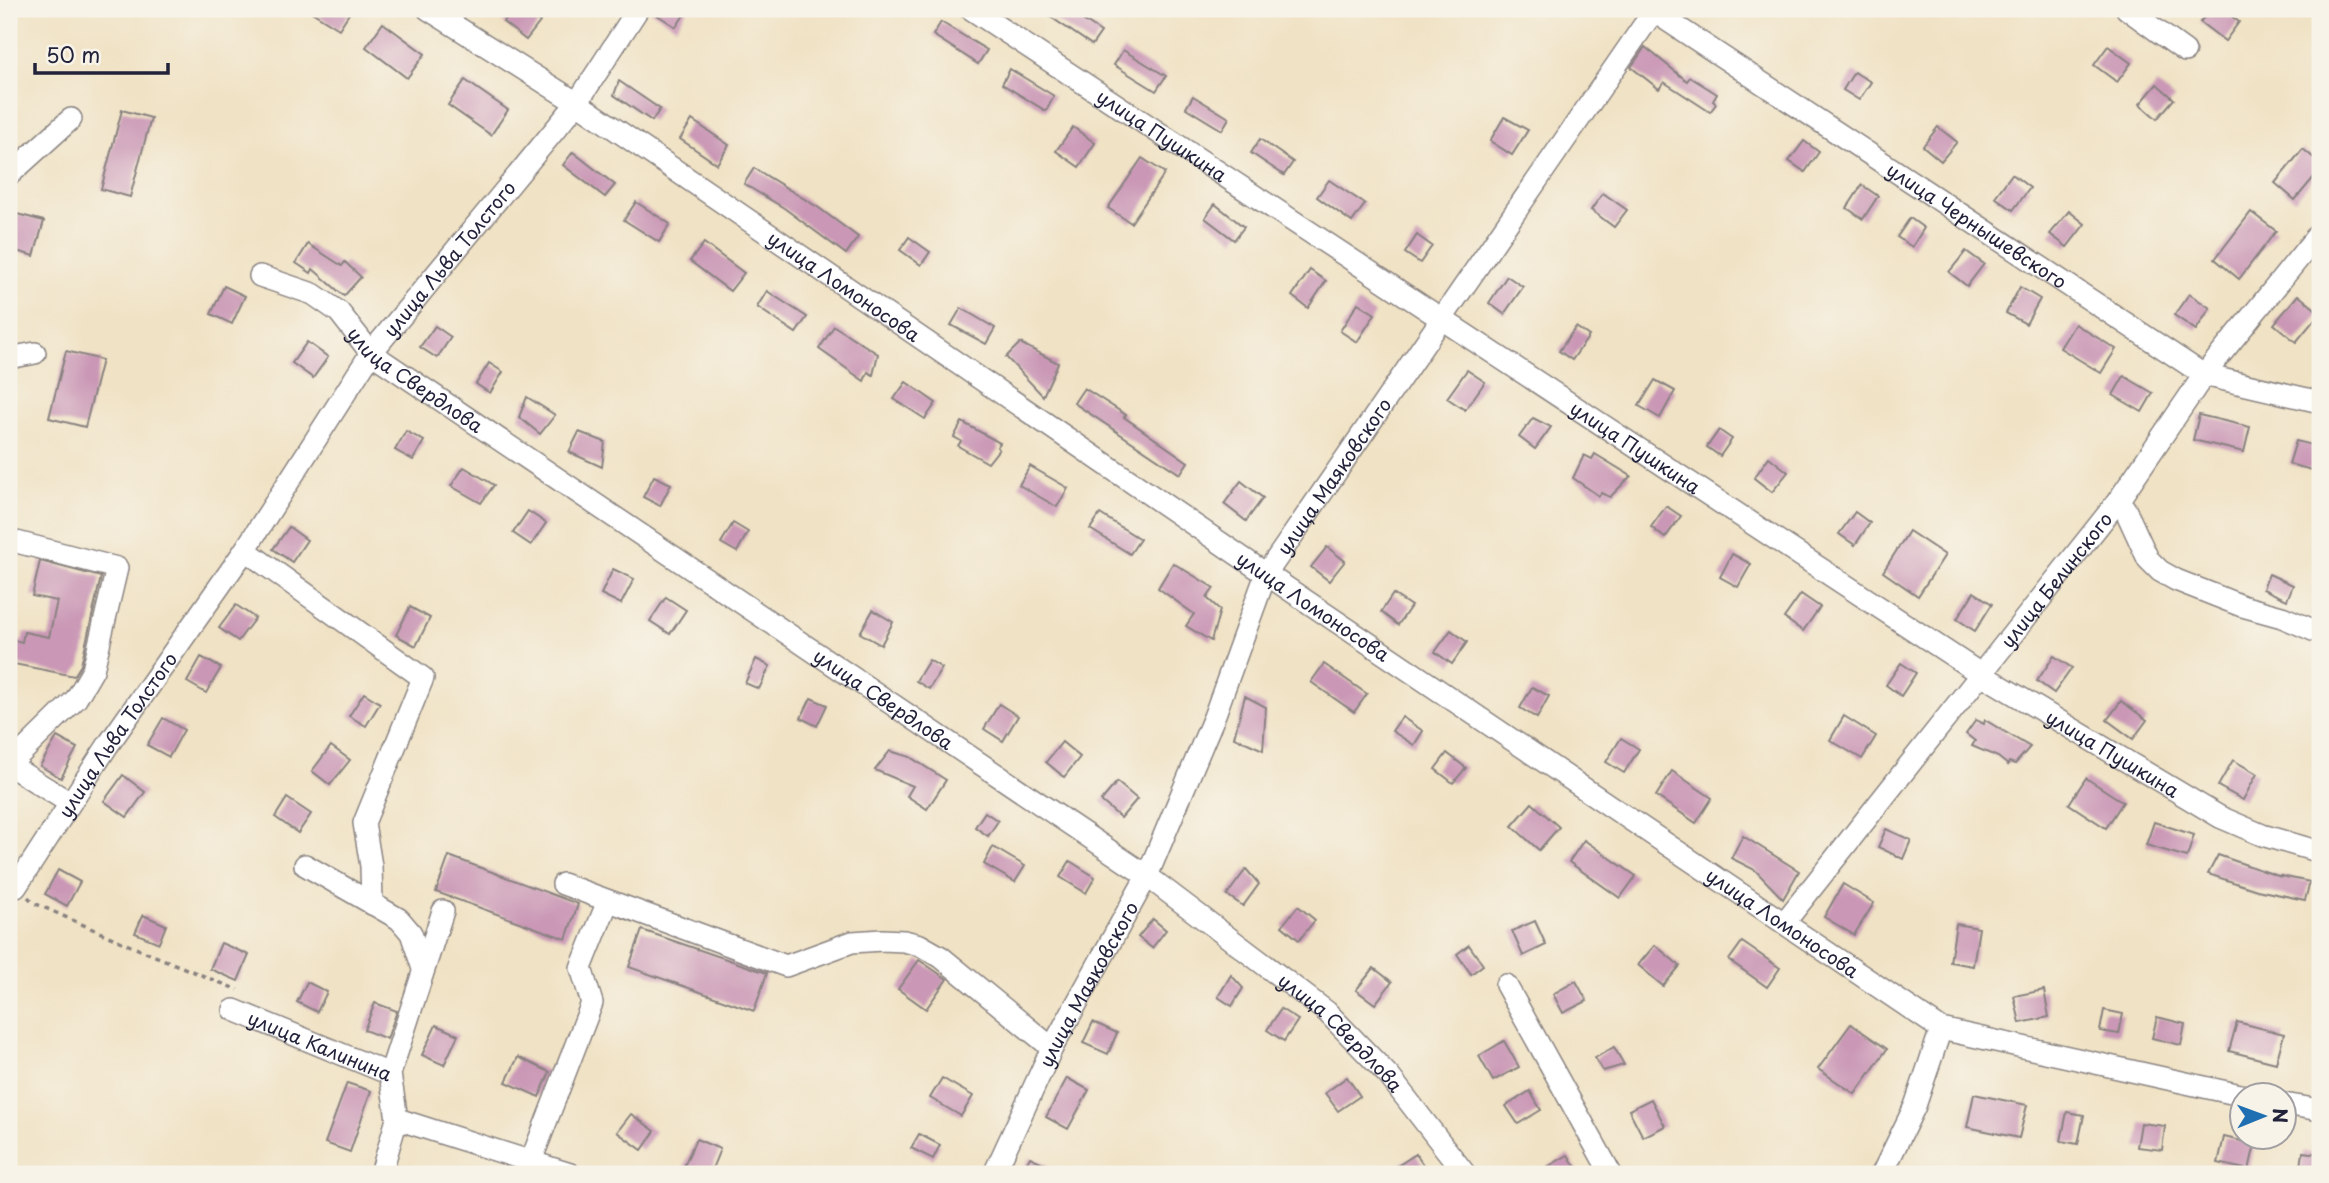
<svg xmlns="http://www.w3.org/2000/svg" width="2329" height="1183" font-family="'Playpen Sans',sans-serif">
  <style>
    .building { fill: #ca98b6 }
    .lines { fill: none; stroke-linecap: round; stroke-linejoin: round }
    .minor-casing { stroke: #898280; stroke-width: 24 }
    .path { stroke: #898280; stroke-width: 3.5; stroke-dasharray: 5 5; stroke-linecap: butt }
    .minor { stroke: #fff; stroke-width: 21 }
    .labels { text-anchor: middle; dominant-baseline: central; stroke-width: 5; stroke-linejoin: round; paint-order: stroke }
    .street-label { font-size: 19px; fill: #22223b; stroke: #f7f3e8 }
  </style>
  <rect width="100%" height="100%" fill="#f7f3e8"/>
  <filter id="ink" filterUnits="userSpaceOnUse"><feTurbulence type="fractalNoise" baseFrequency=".0143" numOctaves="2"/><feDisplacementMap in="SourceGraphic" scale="14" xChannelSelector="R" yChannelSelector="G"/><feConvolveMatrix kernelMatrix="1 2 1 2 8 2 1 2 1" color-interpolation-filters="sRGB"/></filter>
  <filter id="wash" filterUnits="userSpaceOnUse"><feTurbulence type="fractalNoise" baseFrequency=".00686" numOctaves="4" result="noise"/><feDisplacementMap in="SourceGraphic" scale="28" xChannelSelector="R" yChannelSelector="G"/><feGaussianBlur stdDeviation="1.57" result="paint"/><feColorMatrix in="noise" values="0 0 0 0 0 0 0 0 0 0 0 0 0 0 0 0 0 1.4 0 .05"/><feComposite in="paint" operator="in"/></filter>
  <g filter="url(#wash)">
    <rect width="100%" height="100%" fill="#f0e2c4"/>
    <g id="blocks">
      <g class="building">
        <path d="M307 9H352L339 29Z"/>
        <path d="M514 9H524L540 22 526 40 503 22Z"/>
        <path d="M651 9H688L676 27 651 11Z"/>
        <path d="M1039 9H1066L1101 32 1092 45Z"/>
        <path d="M2211 9H2222L2239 22 2225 41 2200 22Z"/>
        <path d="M941 22 987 50 978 64 933 35Z"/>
        <path d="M383 23 425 54 407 78 366 47Z"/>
        <path d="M2108 46 2131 63 2117 82 2094 65Z"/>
        <path d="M1645 47 1687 81 1690 77 1717 94 1713 101 1716 104 1710 112 1664 82 1659 89 1631 67Z"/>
        <path d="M1123 50 1166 76 1156 91 1114 65Z"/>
        <path d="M1010 69 1054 96 1046 111 1002 84Z"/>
        <path d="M1854 72 1871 82 1859 100 1843 90Z"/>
        <path d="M465 80 508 110 491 135 448 105Z"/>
        <path d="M619 81 660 109 652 121 614 95Z"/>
        <path d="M2157 84 2174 99 2157 119 2140 104Z"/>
        <path d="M1193 96 1229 118 1222 130 1186 108Z"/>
        <path d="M122 110 151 118 130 197 101 189Z"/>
        <path d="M1504 117 1528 130 1512 155 1490 141Z"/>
        <path d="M692 120 729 145 717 164 680 139Z"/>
        <path d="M1073 127 1095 143 1079 167 1056 151Z"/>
        <path d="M1938 127 1957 142 1941 161 1923 146Z"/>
        <path d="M1260 139 1293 162 1284 175 1251 153Z"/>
        <path d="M1804 141 1819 152 1805 172 1789 161Z"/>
        <path d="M2303 149 2320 163V170L2295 200 2275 183Z"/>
        <path d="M573 152 615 185 605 197 563 165Z"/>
        <path d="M1142 158 1165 173 1131 223 1108 208Z"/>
        <path d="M754 168 819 208 858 237 846 254 784 208 744 184Z"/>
        <path d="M2012 174 2030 188 2013 210 1995 197Z"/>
        <path d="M1329 180 1365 204 1352 222 1317 197Z"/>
        <path d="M1862 185 1878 196 1863 219 1847 208Z"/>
        <path d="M1603 193 1627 210 1614 227 1591 210Z"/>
        <path d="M636 202 670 224 659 242 624 220Z"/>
        <path d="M1215 204 1244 227 1234 240 1205 218Z"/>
        <path d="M2069 211 2085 224 2067 247 2050 234Z"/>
        <path d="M9 212 44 221 34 256 9 249Z"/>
        <path d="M2251 212 2276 231 2239 279 2215 259Z"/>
        <path d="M1910 218 1924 228 1912 247 1897 237Z"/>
        <path d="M1417 235 1432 246 1420 263 1405 253Z"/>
        <path d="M909 237 930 252 921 265 900 250Z"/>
        <path d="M704 243 744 273 730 291 690 261Z"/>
        <path d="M308 244 342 266 345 262 361 277 344 296 313 269 311 273 296 263Z"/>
        <path d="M1966 251 1984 264 1967 286 1949 272Z"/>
        <path d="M1310 270 1326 281 1308 308 1292 296Z"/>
        <path d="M1507 276 1523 287 1504 314 1489 303Z"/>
        <path d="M224 286 245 296 232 324 211 314Z"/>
        <path d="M2020 287 2040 299 2026 324 2006 313Z"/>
        <path d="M767 291 807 317 796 333 757 307Z"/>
        <path d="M2189 294 2210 308 2196 330 2174 315Z"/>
        <path d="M2298 295 2320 313 2296 342 2274 324Z"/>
        <path d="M1358 303 1375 314 1357 342 1340 331Z"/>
        <path d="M961 308 995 328 986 344 951 325Z"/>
        <path d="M2075 324 2116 349 2101 373 2060 348Z"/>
        <path d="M435 326 451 337 437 358 420 347Z"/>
        <path d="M834 326 878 354 873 375 868 372 864 381 819 349Z"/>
        <path d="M1576 327 1589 336 1572 360 1559 351Z"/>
        <path d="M307 342 328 357 313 378 292 363Z"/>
        <path d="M1020 343 1058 363 1043 396 1006 357Z"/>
        <path d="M66 351 102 360 85 427 49 418Z"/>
        <path d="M489 363 503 372 490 393 476 384Z"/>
        <path d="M1467 370 1485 382 1465 410 1447 398Z"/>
        <path d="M2124 376 2153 393 2142 412 2113 395Z"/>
        <path d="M1655 380 1675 391 1660 418 1639 406Z"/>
        <path d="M906 382 936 403 925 419 894 399Z"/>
        <path d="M1084 388 1126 415 1124 417 1188 462 1180 474 1074 403Z"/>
        <path d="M527 397 555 415 540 434 519 417Z"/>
        <path d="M2199 415 2250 427 2244 452 2193 440Z"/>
        <path d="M1533 418 1551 427 1535 449 1519 437Z"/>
        <path d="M962 422 1000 443 997 447 999 449 988 463 958 446 961 441 954 437Z"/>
        <path d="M1719 430 1732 439 1720 456 1707 447Z"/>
        <path d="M406 431 424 441 413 460 395 450Z"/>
        <path d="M579 432 605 442 602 467 569 452Z"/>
        <path d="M2296 441 2320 447V472L2289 464Z"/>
        <path d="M1595 454 1631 476 1610 497 1601 493 1599 496 1573 478 1584 455 1592 459Z"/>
        <path d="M1769 457 1788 472 1772 492 1754 478Z"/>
        <path d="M1030 466 1068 488 1057 507 1019 485Z"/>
        <path d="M464 467 494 485 481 503 451 486Z"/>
        <path d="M654 476 671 484 660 506 643 497Z"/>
        <path d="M1241 481 1263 498 1246 521 1224 504Z"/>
        <path d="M1666 506 1681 516 1665 538 1651 527Z"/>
        <path d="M528 511 546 523 531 545 513 533Z"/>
        <path d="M1855 512 1870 523 1855 545 1839 534Z"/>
        <path d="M1100 514 1140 539 1130 554 1090 529Z"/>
        <path d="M733 523 748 532 737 552 721 543Z"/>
        <path d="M289 527 307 540 292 562 273 549Z"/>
        <path d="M1909 531 1945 555 1918 596 1883 572Z"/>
        <path d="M1327 547 1345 561 1329 581 1311 567Z"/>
        <path d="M1732 554 1751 564 1738 587 1720 577Z"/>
        <path d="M40 561 101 577 81 665 74 676 9 663V639L22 642 24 632 49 637 57 601 32 596Z"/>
        <path d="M1173 563 1214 588 1207 598 1220 610 1211 641 1186 626 1194 614 1158 588Z"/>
        <path d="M613 569 634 579 621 604 601 594Z"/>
        <path d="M2269 574 2293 585 2287 600 2263 589Z"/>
        <path d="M1974 592 1992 604 1975 631 1957 619Z"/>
        <path d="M1393 594 1411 606 1398 625 1381 612Z"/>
        <path d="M1801 594 1820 607 1803 631 1784 618Z"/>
        <path d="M666 597 686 610 670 634 650 621Z"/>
        <path d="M236 605 255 618 238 641 219 628Z"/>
        <path d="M410 607 430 618 416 646 396 635Z"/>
        <path d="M873 610 893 622 881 645 860 633Z"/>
        <path d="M1451 630 1467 642 1452 664 1435 652Z"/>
        <path d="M2054 656 2072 668 2054 693 2037 681Z"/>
        <path d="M201 657 221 668 206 693 187 682Z"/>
        <path d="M756 659 770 666 759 689 745 683Z"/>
        <path d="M929 660 942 668 929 689 916 681Z"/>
        <path d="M1901 663 1916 673 1901 696 1886 685Z"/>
        <path d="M1324 664 1367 694 1354 712 1311 682Z"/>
        <path d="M1532 687 1549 696 1537 718 1520 708Z"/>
        <path d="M364 693 380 703 366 726 349 716Z"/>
        <path d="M1245 696 1266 707 1263 750 1234 737Z"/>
        <path d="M811 698 827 705 817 726 801 718Z"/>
        <path d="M2121 701 2147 720 2133 739 2107 720Z"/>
        <path d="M999 704 1018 716 1003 741 984 729Z"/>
        <path d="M1844 716 1876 736 1862 759 1830 740Z"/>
        <path d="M1402 717 1423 731 1414 745 1392 731Z"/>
        <path d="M163 718 184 730 169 757 147 745Z"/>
        <path d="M1976 720 1984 724 1985 720 2030 747 2015 764 2009 762 2008 765 1998 757 1972 746 1975 741 1966 734Z"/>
        <path d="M57 737 77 748 61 778 40 766Z"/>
        <path d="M1621 738 1639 749 1624 773 1606 762Z"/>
        <path d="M1062 742 1080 757 1064 777 1046 762Z"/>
        <path d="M331 746 350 760 330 785 312 771Z"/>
        <path d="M890 751 910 757 946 780 927 809 907 796 913 786 875 770Z"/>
        <path d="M1447 753 1466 768 1453 783 1435 769Z"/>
        <path d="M2233 760 2257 774 2243 800 2218 786Z"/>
        <path d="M1672 771 1712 798 1696 823 1656 796Z"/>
        <path d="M123 775 145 792 127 817 104 801Z"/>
        <path d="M2086 778 2123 802 2106 828 2069 804Z"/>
        <path d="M1117 782 1137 799 1121 818 1101 801Z"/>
        <path d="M287 798 311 814 298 833 275 817Z"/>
        <path d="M1532 803 1559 827 1539 850 1512 826Z"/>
        <path d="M985 812 998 821 988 836 975 827Z"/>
        <path d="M2154 822 2194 835 2187 857 2146 845Z"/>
        <path d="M1886 829 1911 840 1903 859 1878 847Z"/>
        <path d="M1743 836 1799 871 1783 899 1755 870 1731 858Z"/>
        <path d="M1584 840 1636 876 1620 898 1569 862Z"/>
        <path d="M993 847 1025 866 1015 882 984 864Z"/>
        <path d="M2218 855 2281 877V876L2310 882 2305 900 2257 890 2208 874Z"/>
        <path d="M449 856 578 904 566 939 436 892Z"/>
        <path d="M1070 861 1095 877 1086 893 1060 877Z"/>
        <path d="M1246 869 1259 884 1243 906 1227 895Z"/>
        <path d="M58 870 80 882 67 906 45 894Z"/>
        <path d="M1843 884 1874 903 1854 935 1824 917Z"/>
        <path d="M1298 906 1315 920 1299 940 1282 926Z"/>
        <path d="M143 915 166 925 159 943 135 933Z"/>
        <path d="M1153 919 1166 930 1152 948 1138 937Z"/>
        <path d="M1535 921 1546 945 1523 956 1512 931Z"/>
        <path d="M1956 924 1979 928 1973 966 1950 962Z"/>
        <path d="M642 930 767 973 754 1011 629 967Z"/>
        <path d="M1742 942 1780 968 1767 987 1729 960Z"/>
        <path d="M221 943 249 955 238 981 210 969Z"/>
        <path d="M1469 945 1483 965 1471 974 1457 954Z"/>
        <path d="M1655 945 1680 966 1663 986 1638 965Z"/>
        <path d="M919 960 947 979 926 1009 898 989Z"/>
        <path d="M1374 968 1392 982 1375 1004 1356 990Z"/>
        <path d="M1231 975 1243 988 1232 1006 1218 997Z"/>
        <path d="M1576 981 1587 1001 1563 1013 1553 994Z"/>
        <path d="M307 982 327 992 317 1012 297 1002Z"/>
        <path d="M2044 990 2049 1017 2020 1023 2014 996Z"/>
        <path d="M375 1003 397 1011 387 1039 364 1030Z"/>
        <path d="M1281 1009 1298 1020 1284 1041 1267 1030Z"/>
        <path d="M2104 1010 2123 1014 2119 1034 2100 1031Z"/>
        <path d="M2157 1017 2185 1024 2181 1045 2152 1038Z"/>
        <path d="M1093 1022 1117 1033 1108 1054 1083 1043Z"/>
        <path d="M2237 1022 2284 1034 2276 1063 2229 1051Z"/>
        <path d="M1851 1024 1887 1049 1855 1094 1818 1069Z"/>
        <path d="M436 1025 458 1035 444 1065 422 1055Z"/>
        <path d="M1504 1041 1519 1067 1493 1081 1479 1056Z"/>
        <path d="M1614 1047 1624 1065 1603 1071 1595 1058Z"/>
        <path d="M518 1057 550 1072 539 1097 506 1082Z"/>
        <path d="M1347 1077 1360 1096 1338 1111 1325 1093Z"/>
        <path d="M942 1078 973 1096 961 1116 930 1098Z"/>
        <path d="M1067 1078 1089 1090 1068 1129 1046 1117Z"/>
        <path d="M347 1083 371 1091 350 1152 325 1143Z"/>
        <path d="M1530 1091 1541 1110 1518 1124 1506 1106Z"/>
        <path d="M1974 1094 2027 1105 2019 1138 1967 1127Z"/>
        <path d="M1651 1099 1665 1126 1643 1137 1629 1110Z"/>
        <path d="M2067 1112 2084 1115 2078 1144 2061 1141Z"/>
        <path d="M631 1114 655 1131 642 1150 617 1132Z"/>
        <path d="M2141 1123 2165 1126 2162 1150 2137 1147Z"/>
        <path d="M919 1134 940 1145 933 1159 911 1148Z"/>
        <path d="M2224 1137 2255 1144 2249 1170 2218 1163Z"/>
        <path d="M696 1139 720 1149 710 1174 684 1166Z"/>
        <path d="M2303 1152 2320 1154V1174H2300Z"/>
        <path d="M1416 1154 1429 1174H1385Z"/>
        <path d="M1568 1155 1580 1174H1535Z"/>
        <path d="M1030 1157 1066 1174H1021Z"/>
      </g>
    </g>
  </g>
  <g filter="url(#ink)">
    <use href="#blocks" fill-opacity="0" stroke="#898280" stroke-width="2"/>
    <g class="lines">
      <defs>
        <g id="minor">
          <path id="s1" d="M428 9 577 103 1266 574 1941 1029 2245 1096"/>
          <path id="s2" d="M971 9 1979 673 2220 817 2262 835 2320 852"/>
          <path id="s3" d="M1650 9 2204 375 2320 402"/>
          <path d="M2127 9 2185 51"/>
          <path d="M9 175 71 119"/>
          <path id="s4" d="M260 276 313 294 339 312 371 353 1147 876 1327 1012 1389 1076 1465 1174"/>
          <path d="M9 358 35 353"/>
          <path d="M2118 501 2125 509 2148 559 2160 571 2176 580 2242 606 2282 617 2320 633"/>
          <path d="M9 540 117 568 93 670 76 699 9 765"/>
          <path d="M245 550 423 678 364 823 371 866 372 904"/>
          <path d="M9 765 70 803"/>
          <path d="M305 865 399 919 411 933 423 969"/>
          <path id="s5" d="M9 883 16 887 108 745 245 550 371 353 577 103 638 9"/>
          <path d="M563 884 786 966 852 942 882 940 904 941 920 945 941 957 1052 1048"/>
          <path id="s6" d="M1784 923 2118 501 2204 375 2320 232"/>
          <path d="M1506 985 1611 1174"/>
          <path id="s7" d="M234 1010 390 1074"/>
          <path d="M2284 1104 2320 1110"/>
          <path d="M397 1119 570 1174"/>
          <path d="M531 1161 592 1003 581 968 608 901"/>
          <path d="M381 1174 397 1119 390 1074 443 911"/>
          <path id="s8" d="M994 1174 1052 1048 1147 876 1214 717 1266 574 1655 9"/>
          <path d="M1882 1174 1915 1106 1941 1029"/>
        </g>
      </defs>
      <use href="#minor" class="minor-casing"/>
      <path class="path" d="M28 897 34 903 133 947 238 990"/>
      <use href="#minor" class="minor"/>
    </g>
  </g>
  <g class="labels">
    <g class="street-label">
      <text stroke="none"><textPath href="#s2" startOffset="229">улица Пушкина</textPath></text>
      <text stroke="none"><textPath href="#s3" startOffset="392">улица Чернышевского</textPath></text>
      <text stroke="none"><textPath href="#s5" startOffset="772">улица Льва Толстого</textPath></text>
      <text stroke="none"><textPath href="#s1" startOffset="500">улица Ломоносова</textPath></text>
      <text stroke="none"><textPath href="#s4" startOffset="191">улица Свердлова</textPath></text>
      <text stroke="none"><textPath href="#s2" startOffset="796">улица Пушкина</textPath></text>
      <text stroke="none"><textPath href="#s8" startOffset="779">улица Маяковского</textPath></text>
      <text stroke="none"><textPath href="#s6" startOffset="438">улица Белинского</textPath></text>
      <text stroke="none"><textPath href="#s1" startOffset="1068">улица Ломоносова</textPath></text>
      <text stroke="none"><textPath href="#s4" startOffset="758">улица Свердлова</textPath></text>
      <text stroke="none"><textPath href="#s5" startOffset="191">улица Льва Толстого</textPath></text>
      <text stroke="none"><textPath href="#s2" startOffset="1363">улица Пушкина</textPath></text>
      <text stroke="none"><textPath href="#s1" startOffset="1634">улица Ломоносова</textPath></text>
      <text stroke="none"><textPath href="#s8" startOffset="212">улица Маяковского</textPath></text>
      <text stroke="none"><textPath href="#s4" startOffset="1325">улица Свердлова</textPath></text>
      <text stroke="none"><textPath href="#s7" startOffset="93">улица Калинина</textPath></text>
    </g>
  </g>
  <rect width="2329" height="1183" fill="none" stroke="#f7f3e8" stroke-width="35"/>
  <g transform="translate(2263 1116) rotate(89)"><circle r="33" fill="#f7f3e8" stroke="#a29fa3" stroke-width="2"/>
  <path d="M0-5L12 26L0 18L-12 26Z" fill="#1f6fb2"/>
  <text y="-10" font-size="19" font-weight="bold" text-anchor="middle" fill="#22223b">N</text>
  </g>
  <path d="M35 63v10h133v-10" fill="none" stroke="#22223b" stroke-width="3.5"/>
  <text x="46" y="63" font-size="21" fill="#22223b" stroke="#f7f3e8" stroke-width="5" paint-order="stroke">50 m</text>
</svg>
